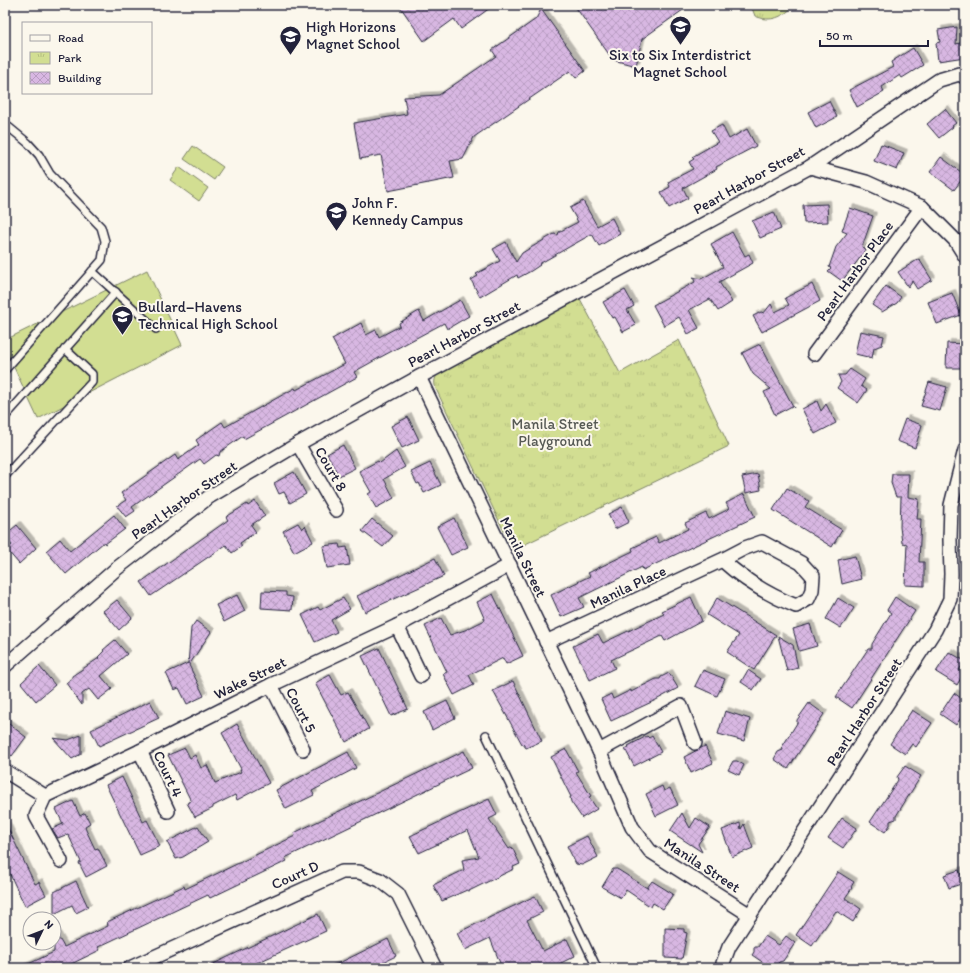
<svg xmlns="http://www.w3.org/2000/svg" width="970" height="973" font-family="Itim,sans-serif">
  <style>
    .green { fill: #d2de92; stroke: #7a8066 }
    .park { fill: url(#park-tufts); stroke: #7a8066 }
    .building { fill: url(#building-cross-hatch); stroke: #22223b; filter: url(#shadow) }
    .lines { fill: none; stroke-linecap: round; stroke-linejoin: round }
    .service-casing { stroke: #22223b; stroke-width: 10 }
    .minor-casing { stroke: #22223b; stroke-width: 16 }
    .service { stroke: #fbf7ec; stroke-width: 7 }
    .minor { stroke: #fbf7ec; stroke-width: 13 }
    .labels { text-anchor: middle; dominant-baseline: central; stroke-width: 4; stroke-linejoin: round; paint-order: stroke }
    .poi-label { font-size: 15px; fill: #22223b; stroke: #fbf7ec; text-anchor: start }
    .street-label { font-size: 15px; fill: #22223b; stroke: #fbf7ec }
    .park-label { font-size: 15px; fill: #575a55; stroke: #fbf7ec }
  </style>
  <defs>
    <pattern id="park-tufts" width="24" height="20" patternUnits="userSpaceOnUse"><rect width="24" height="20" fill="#d2de92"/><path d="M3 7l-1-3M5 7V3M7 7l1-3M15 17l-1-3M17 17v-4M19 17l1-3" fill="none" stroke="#b4be7f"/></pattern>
    <pattern id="building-cross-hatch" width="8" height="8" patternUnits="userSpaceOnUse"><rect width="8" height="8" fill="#d8b7e2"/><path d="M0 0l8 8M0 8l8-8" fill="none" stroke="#b99dc3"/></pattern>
    <filter id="shadow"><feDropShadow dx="3.5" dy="-3.5" stdDeviation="0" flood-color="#0004"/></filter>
  </defs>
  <rect width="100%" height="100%" fill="#fbf7ec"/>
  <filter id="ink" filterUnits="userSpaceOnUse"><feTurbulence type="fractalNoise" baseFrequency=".025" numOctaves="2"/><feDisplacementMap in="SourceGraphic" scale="8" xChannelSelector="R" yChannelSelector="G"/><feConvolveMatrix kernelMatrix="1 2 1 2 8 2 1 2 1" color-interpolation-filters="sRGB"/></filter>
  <g filter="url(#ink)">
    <g class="green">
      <path d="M193 146 223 167 214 180 184 159Z"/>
      <path d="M179 167 208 188 199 201 170 180Z"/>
      <path d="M147 270 182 345 38 419 5 348V340Z"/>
    </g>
    <g class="park">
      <path d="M753 5H795C783 17 771 23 755 16L752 8Z"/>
      <path d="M579 297 620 373 679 340 729 446 513 550 436 389C434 384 434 378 438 374Z"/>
    </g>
    <g class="building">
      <path d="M399 5H494L461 29 454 19 424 41Z"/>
      <path d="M574 5H690L642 39 636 66 613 60Z"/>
      <path d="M541 9 585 71 576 78 570 71 474 137 463 159 450 161 454 178 388 191 381 155 360 159 354 123 407 114 404 97 439 95 496 56 492 50 536 19Z"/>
      <path d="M957 27 956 44 965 42V57L938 61 936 43 940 42 938 30Z"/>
      <path d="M913 48 923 65 902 78 900 75 882 87 884 92 857 107 849 90 893 67 891 62Z"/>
      <path d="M829 101 837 117 816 128 808 112Z"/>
      <path d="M945 109 956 123 952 126 953 127 939 138 927 124Z"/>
      <path d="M722 125 729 139 747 129 756 146 716 167 717 169 683 188 688 198 669 208 661 192 670 187 668 182 693 169 689 162 694 159 692 157 718 142 711 131Z"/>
      <path d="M881 144 904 153 897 170 874 161Z"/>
      <path d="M941 157 965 175 954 190 930 172Z"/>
      <path d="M583 201 597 226 612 218 620 234 599 246 592 234 539 264 540 265 531 271 518 278 517 275 480 297 471 280 478 276 476 274 500 261 493 249 506 242 516 262 522 253 554 234 558 235 559 232 578 222 570 208Z"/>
      <path d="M827 204 828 222 804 223 803 205Z"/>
      <path d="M850 208 873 216 862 247 866 250 842 281 828 271 831 268 829 267 836 247 847 233 842 231Z"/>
      <path d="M774 212 781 229 760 238 752 221Z"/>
      <path d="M732 232 745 256 749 254 753 263 719 282 732 302 718 311 710 299 689 310 699 328 688 334 679 317 664 326 653 305 695 282 693 277 701 279 723 267 711 244Z"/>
      <path d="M919 259 932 280 917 289 912 281 908 287 898 272Z"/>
      <path d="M812 284 820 301 762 332 753 316 761 312 764 313 771 304 775 312 789 305 785 298Z"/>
      <path d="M886 286 901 297 897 303 882 312 872 305Z"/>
      <path d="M625 290 634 306 627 310 636 325 623 332 615 317 612 318 603 302Z"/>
      <path d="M952 293 961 315 937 324 928 302Z"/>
      <path d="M460 300 469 316 447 329 444 323 379 358 354 372 357 377 244 439 243 436 220 452 219 456 216 455 204 464 200 459 132 507 135 511 126 517 117 506 126 500 121 493 175 455 178 460 199 445 196 440 222 422 225 427 295 388 296 390 345 364 332 339 361 323 366 335 376 330 379 337 400 326 399 323 419 311 424 321Z"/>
      <path d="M860 331 884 336 882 345 874 348 872 358 855 354Z"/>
      <path d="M947 343 964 344 963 368H946Z"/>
      <path d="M760 344 794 408 792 406 775 415 764 392 771 389 753 374 742 353Z"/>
      <path d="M850 369 865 379 861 386 867 390 858 403 837 388 841 382 838 375H845Z"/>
      <path d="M929 382 947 387 940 411 921 406Z"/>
      <path d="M817 401 821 411 826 404 836 423 815 434 802 409Z"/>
      <path d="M408 417 419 440 402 448 391 426Z"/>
      <path d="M905 419 922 425 915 448 897 441Z"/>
      <path d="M343 445 355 468 339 476 327 454Z"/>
      <path d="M396 451 405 467 384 479 394 498 376 508 368 494 371 492 359 471 378 461 380 463Z"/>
      <path d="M430 463 441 485 424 493 419 483 417 484 411 472Z"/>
      <path d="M294 472 306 494 290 503 284 492 279 494 274 483Z"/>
      <path d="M758 474 761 490 746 493 742 477Z"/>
      <path d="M892 474H909L908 497 919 499 917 519H921L919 562H924V586L905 585 907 544 902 543 900 527 901 497H896L891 483Z"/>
      <path d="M787 488 809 501 805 507 842 530 832 547 773 510Z"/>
      <path d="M744 494 755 517 643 570 642 567 579 598 584 607 561 617 551 595 590 576 588 573 633 551 632 548 656 537 659 543 688 529 685 523 706 513 709 519 729 509 726 503Z"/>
      <path d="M255 501 265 516 251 525 256 532 240 543 242 546 232 553 226 545 151 596 141 582 228 520 226 517 247 504 248 506Z"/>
      <path d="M622 507 629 522 615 529 608 514Z"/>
      <path d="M114 515 125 529 105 544 104 542 66 574 46 551 60 539 70 551Z"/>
      <path d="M454 518 468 547 451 555 437 527Z"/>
      <path d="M372 519 393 536 383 547 362 531Z"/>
      <path d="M298 523 302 529 305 526 313 542 294 552 283 531Z"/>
      <path d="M17 525 36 548 19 564 7 550 12 545 5 537V535Z"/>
      <path d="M339 544 340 548 347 547 350 565 327 568 323 546Z"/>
      <path d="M855 556 861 579 842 584 838 560Z"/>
      <path d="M435 558 444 576 365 612 357 596Z"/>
      <path d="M262 591 286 592V596L293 597 292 610 261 608Z"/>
      <path d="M493 594 523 656 506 664 503 658 469 675 474 685 454 695 443 674 447 672 425 626 441 618 450 635 465 630 485 620 477 602Z"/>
      <path d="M237 595 245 611 224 622 216 605Z"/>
      <path d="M691 597 702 621 665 641 662 636 611 660 615 668 590 680 573 646 598 634 603 643 664 614 662 611Z"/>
      <path d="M895 597 915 611 852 708 836 697 868 649H872V644L891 613 887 610Z"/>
      <path d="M343 598 350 609 331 620 337 632 315 642 302 615 318 607 320 610Z"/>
      <path d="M717 598 776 635 754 670 727 652 739 635 707 615Z"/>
      <path d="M838 598 854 608 841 628 826 619Z"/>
      <path d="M117 600 132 618 119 630 103 611Z"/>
      <path d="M196 621 211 632 189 665 204 696 187 704 179 688 174 690 166 673 188 663V664L191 628Z"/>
      <path d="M810 624 817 646 799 651 793 629Z"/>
      <path d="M778 636 793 645 798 668 787 671Z"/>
      <path d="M115 640 127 654 101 676 112 689 98 700 89 689 82 694V705L66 683 72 678V676L99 658 98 657 104 651 103 650Z"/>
      <path d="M379 648 408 709 391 716 362 656Z"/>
      <path d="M949 652 965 661 959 670 964 673 957 685 936 672Z"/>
      <path d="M39 666 55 685 36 701 21 683Z"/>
      <path d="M703 670 725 679 717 696 695 686Z"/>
      <path d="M748 670 761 679 753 690 741 682Z"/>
      <path d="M669 673 678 688 656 700 611 721 601 699 611 694 613 699 631 690V692L656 679H660L661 677Z"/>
      <path d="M330 675 341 695 348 692 369 729 346 742 315 683Z"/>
      <path d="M513 681 542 741 526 748 523 744H522L493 691Z"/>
      <path d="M954 693 965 701V712L956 725 940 714Z"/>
      <path d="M150 701 159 718 99 746 91 730Z"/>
      <path d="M447 701 455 718 432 730 424 712Z"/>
      <path d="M809 703 824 714 788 769 774 759 778 752 783 750 782 747 797 723V720Z"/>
      <path d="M912 710 932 723 916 747 912 744 905 754 890 744Z"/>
      <path d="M725 711 750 719 744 741 718 734Z"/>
      <path d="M5 721 26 737 12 756 5 751Z"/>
      <path d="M237 724 269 783 237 800 235 795 213 806V808L195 817 187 803 191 801 168 755 185 748 190 758 195 755 201 768 207 765 215 783 241 772 240 770 241 769 222 733Z"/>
      <path d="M81 735V754L72 759 53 738 68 740Z"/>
      <path d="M647 736 649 738 652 736 661 752 634 766 625 749 629 747 628 746Z"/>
      <path d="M705 746 713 763 691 773 684 757Z"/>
      <path d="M566 749 578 771 576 772 591 796 589 797 597 809 582 818 571 802 570 797H571L551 757Z"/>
      <path d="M464 751 472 768 285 858 287 861 210 898 208 895 98 947 100 950 63 968H20L54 952V930L64 947 108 926 107 922 184 886 185 889 295 836 294 833Z"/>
      <path d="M348 752 356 768 312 791 314 795 286 809 276 790Z"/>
      <path d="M733 761H737L744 765 739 775 728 770Z"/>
      <path d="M905 766 921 776 896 816V819L890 821V825L885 832 870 822 898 780 897 777Z"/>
      <path d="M122 777 143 822 147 820 160 846 140 855 106 785Z"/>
      <path d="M662 786 664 791 670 788 678 805 656 816 646 794Z"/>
      <path d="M489 799 497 815 489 819 509 849 512 847 520 864 513 867 514 869 479 886 469 891 467 890 442 901 433 885 464 870 462 860 479 857 468 830 419 853 410 836Z"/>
      <path d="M73 801 80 816 85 813 90 823 85 826 86 830 95 849 98 848 107 866 86 877 79 863 81 862 68 834 58 838 52 829 63 824 56 809Z"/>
      <path d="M682 813 690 828 696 818 710 827 698 844 702 852 670 831Z"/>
      <path d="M842 818 857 828 843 848 828 838Z"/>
      <path d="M5 822 31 876 35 884 39 882 46 895 25 906 5 864Z"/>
      <path d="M740 823 741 829 744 824 753 848 732 857 722 830Z"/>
      <path d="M198 826 208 842 183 857 176 859 167 842Z"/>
      <path d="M587 836 598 857 582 865 576 864 567 846Z"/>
      <path d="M613 869H617L647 888 652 881 673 894 663 909 653 903 651 907 626 890 621 898 602 887Z"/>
      <path d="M959 870 964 883 949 888 944 875Z"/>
      <path d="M838 872 854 882 851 887 852 888 845 898 861 909 853 922 836 911 812 946 796 935Z"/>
      <path d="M76 881 88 907 76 913 72 905 54 914V892Z"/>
      <path d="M535 896 543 912 527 920 543 951 567 939 575 956 551 968H502L490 938 465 950 457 933Z"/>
      <path d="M318 914 326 931 246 968H205Z"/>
      <path d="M665 928 684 929V932L687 933 682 959 665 958Z"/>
      <path d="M765 936 779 945 786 936 795 943 783 961 779 962 775 968H771L752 955 754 952V947H758Z"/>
      <path d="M388 939 396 956 371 968H329Z"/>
    </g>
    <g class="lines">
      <defs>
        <g id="service">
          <path d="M5 124 28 143 39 155 50 174 101 227 105 241 102 260 5 370"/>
          <path d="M92 271 156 329"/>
          <path d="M5 417 116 292"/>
          <path d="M5 476 92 382V374L65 349"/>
          <path d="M486 735 597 968"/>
        </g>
        <g id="minor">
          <path d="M810 167 866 182 922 207 955 240 965 256"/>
          <path d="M814 354 922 207"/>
          <path d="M419 377 599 751 632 827 650 851 750 915"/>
          <path d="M298 444 336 510"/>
          <path d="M397 626 421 676"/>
          <path d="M546 642 722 560C744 580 768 595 796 606L808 599 812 590 813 576 801 563 762 542 745 548 722 560"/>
          <path d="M5 666 116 569 209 497 298 444 419 377 810 167 939 80 959 74 965 77"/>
          <path d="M271 685 303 749"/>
          <path d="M140 751 168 811"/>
          <path d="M599 751 681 706 695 743"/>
          <path d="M5 771 45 796 140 751 271 685 397 626 510 565"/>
          <path d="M45 796 36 816 61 861"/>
          <path d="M130 968 342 872H359L380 880 398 894 435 968"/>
          <path d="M723 968V963L729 947 935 630 950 599 951 574 950 540 951 505 965 450"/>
        </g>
      </defs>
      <use href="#service" class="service-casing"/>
      <use href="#minor" class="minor-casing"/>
      <use href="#service" class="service"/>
      <use href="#minor" class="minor"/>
    </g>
  </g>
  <defs>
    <symbol id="school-pin" viewBox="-11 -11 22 30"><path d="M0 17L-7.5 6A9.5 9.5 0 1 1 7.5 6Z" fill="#22223b" stroke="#fbf7ec"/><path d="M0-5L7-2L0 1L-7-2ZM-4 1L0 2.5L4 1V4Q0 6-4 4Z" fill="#fff"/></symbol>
  </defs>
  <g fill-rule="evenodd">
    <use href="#school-pin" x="668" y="14" width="25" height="34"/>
    <use href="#school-pin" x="278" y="24" width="25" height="34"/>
    <use href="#school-pin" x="324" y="200" width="25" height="34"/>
    <use href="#school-pin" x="110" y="304" width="25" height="34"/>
  </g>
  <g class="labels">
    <g class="poi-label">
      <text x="306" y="27">High Horizons<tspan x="306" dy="17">Magnet School</tspan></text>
      <text x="680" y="55" text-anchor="middle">Six to Six Interdistrict<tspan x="680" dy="17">Magnet School</tspan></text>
      <text x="352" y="203">John F.<tspan x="352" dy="17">Kennedy Campus</tspan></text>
      <text x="138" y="307">Bullard–Havens<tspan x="138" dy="17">Technical High School</tspan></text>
    </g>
    <g class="street-label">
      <text transform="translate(749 180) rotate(-29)">Pearl Harbor Street</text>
      <text transform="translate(855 271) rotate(-54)">Pearl Harbor Place</text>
      <text transform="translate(464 334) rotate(-28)">Pearl Harbor Street</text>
      <text transform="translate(331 469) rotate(60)">Court 8</text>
      <text transform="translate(184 500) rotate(-35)">Pearl Harbor Street</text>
      <text transform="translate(523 557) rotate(64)">Manila Street</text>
      <text transform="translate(628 587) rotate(-25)">Manila Place</text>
      <text transform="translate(250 678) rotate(-26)">Wake Street</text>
      <text transform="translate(301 710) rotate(63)">Court 5</text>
      <text transform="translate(864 712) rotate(-57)">Pearl Harbor Street</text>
      <text transform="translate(168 774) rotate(65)">Court 4</text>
      <text transform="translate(702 865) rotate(33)">Manila Street</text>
      <text transform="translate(295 875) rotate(-24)">Court D</text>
    </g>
    <g class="park-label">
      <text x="555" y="424">Manila Street<tspan x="555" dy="17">Playground</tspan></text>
    </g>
  </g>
  <rect width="970" height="973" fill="none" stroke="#fbf7ec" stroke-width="20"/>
  <rect x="10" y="10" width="950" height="953" fill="none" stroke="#22223b" stroke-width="1.5" filter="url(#ink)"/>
  <rect x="22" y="22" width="130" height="72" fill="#fbf7ec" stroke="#a4a2a5"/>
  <rect x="30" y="35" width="20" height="6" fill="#fbf7ec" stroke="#a4a2a5"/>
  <text x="58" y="42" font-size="12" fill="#22223b">Road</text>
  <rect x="30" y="52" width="20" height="12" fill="url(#park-tufts)" stroke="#a4a2a5"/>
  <text x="58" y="62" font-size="12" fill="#22223b">Park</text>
  <rect x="30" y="72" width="20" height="12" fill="url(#building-cross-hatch)" stroke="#a4a2a5"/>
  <text x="58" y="82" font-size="12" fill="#22223b">Building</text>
  <g transform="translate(42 931) rotate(47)"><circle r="19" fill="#fbf7ec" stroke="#a4a2a5"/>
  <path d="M0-3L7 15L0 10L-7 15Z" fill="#22223b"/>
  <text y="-6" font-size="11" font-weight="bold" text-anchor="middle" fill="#22223b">N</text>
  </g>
  <path d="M820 40v6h108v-6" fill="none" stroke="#22223b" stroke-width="2"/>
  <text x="826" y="40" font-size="12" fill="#22223b" stroke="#fbf7ec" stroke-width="3" paint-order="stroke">50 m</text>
</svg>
